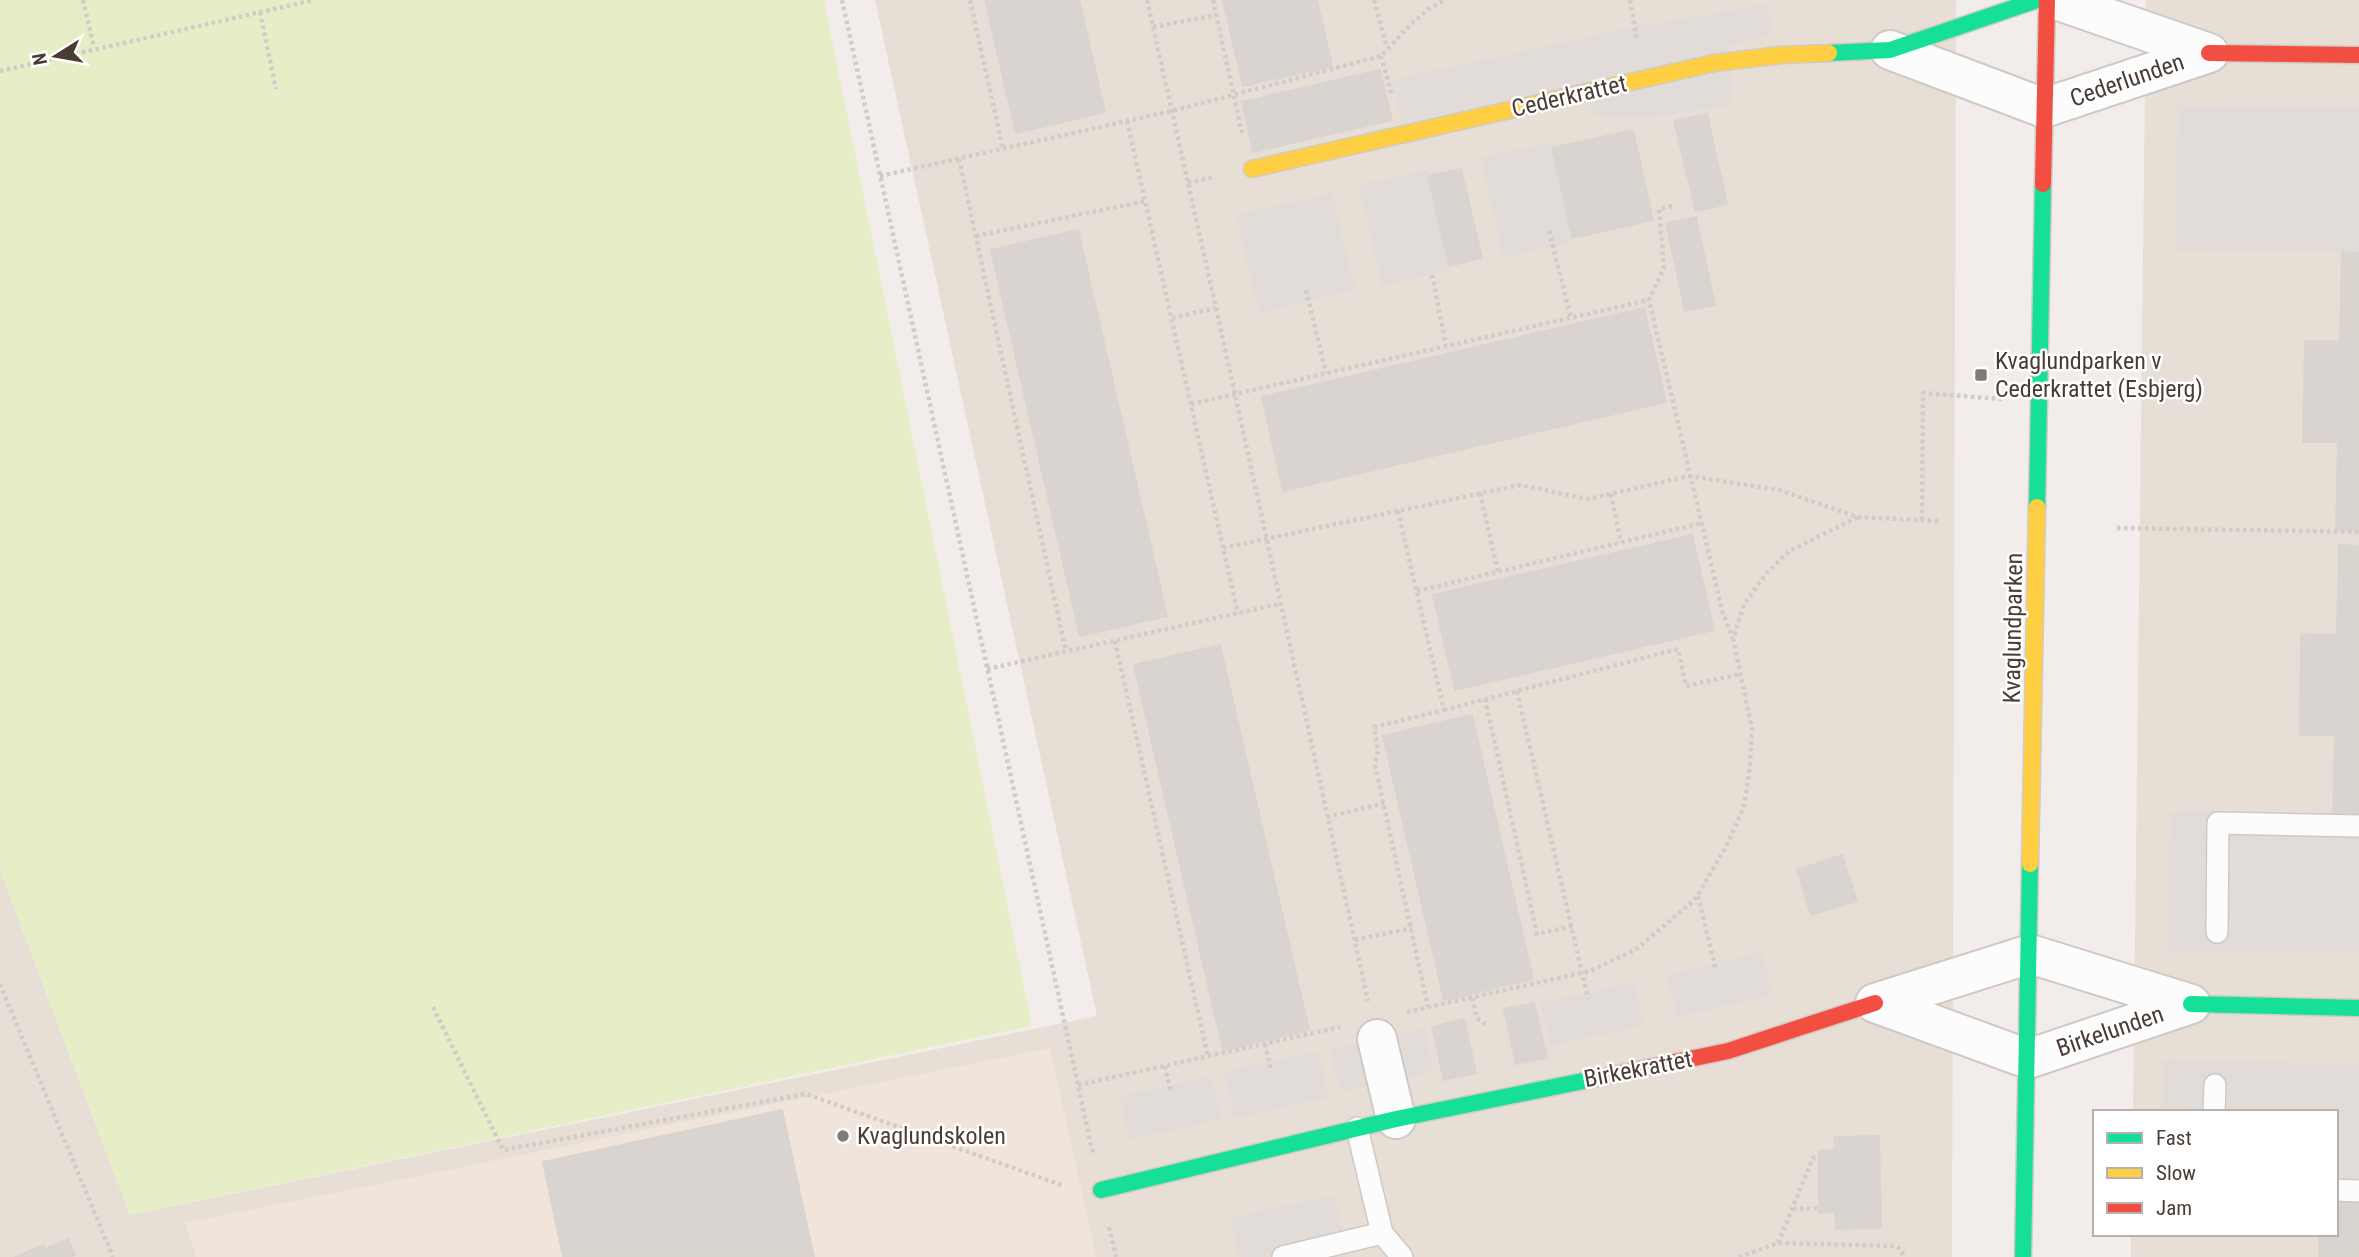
<svg xmlns="http://www.w3.org/2000/svg" width="2359" height="1257" font-family="'Roboto Condensed',sans-serif">
  <style>
    .residential { fill: #e7ded6 }
    .education { fill: #f1e5db }
    .green { fill: #e7eec7 }
    .parking { fill: #e1dcd8 }
    .building { fill: #dad4d0; stroke: #dad4cf; stroke-width: 2 }
    .lines { fill: none; stroke-linecap: round; stroke-linejoin: round }
    .lane-casing { stroke: #cec9c6; stroke-width: 24 }
    .street-casing { stroke: #cec9c6; stroke-width: 42 }
    .fast-casing { stroke: #d3cac1; stroke-width: 19 }
    .slow-casing { stroke: #d3cac1; stroke-width: 19 }
    .jam-casing { stroke: #d3cac1; stroke-width: 19 }
    .path { stroke: #d2ccc9; stroke-width: 4.5; stroke-dasharray: 3.5 3.5; stroke-linecap: butt }
    .lane { stroke: #fdfcfc; stroke-width: 21 }
    .street { stroke: #fdfcfc; stroke-width: 38 }
    .fast { stroke: #16e098; stroke-width: 16 }
    .slow { stroke: #ffcf43; stroke-width: 16 }
    .jam { stroke: #f24e42; stroke-width: 16 }
    .poi-dot { fill: #847a74; stroke: #fff; stroke-width: 2.5 }
    .labels { text-anchor: middle; dominant-baseline: central; stroke-width: 5; stroke-linejoin: round; paint-order: stroke }
    .street-label { font-size: 24px; fill: #493c34; stroke: #fff }
    .poi-label { font-size: 24px; fill: #493c34; stroke: #fff; text-anchor: start }
  </style>
  <rect width="100%" height="100%" fill="#f2edea"/>
  <g class="residential">
    <path d="M875 0H1956L1952 1257H0V870L130 1215 1097 1016Z"/>
    <path d="M2146 0H2359V1257H2131V1234H2336V1112H2133Z"/>
  </g>
  <path class="education" d="M1050 1048 1096 1257H196L185 1223Z"/>
  <path class="green" d="M0 0H824L1032 1026 130 1215 0 870Z"/>
  <g class="parking">
    <path d="M1768 4 1772 35 1730 45 1731 105 1657 116 1595 117 1587 100 1407 141 1391 80 1630 28Z"/>
    <path d="M2178 106 2359 108V252L2176 250Z"/>
    <path d="M1549 143 1571 243 1503 257 1481 158Z"/>
    <path d="M1428 170 1450 270 1382 286 1359 185Z"/>
    <path d="M1332 193 1355 290 1259 313 1236 215Z"/>
    <path d="M2170 811 2359 813V952L2168 951Z"/>
    <path d="M1762 952 1772 995 1677 1017 1667 975Z"/>
    <path d="M1634 982 1644 1025 1551 1046 1541 1003Z"/>
    <path d="M1424 1029 1433 1072 1340 1092 1330 1050Z"/>
    <path d="M1318 1051 1329 1097 1235 1118 1224 1072Z"/>
    <path d="M2163 1060 2359 1064V1205H2336V1112H2162Z"/>
    <path d="M1212 1076 1221 1119 1129 1140 1120 1096Z"/>
    <path d="M1334 1195 1347 1257H1239L1230 1218Z"/>
  </g>
  <g class="building">
    <path d="M985 0H1079L1105 112 1016 133Z"/>
    <path d="M1223 0H1317L1332 66 1243 86Z"/>
    <path d="M1380 70 1392 120 1253 152 1242 102Z"/>
    <path d="M1707 114 1727 204 1696 211 1674 121Z"/>
    <path d="M1633 130 1653 220 1572 238 1552 148Z"/>
    <path d="M1461 169 1482 258 1449 266 1428 176Z"/>
    <path d="M1696 217 1715 305 1685 311 1666 223Z"/>
    <path d="M1078 230 1167 616 1080 636 991 250Z"/>
    <path d="M2342 252 2359 253V531L2336 530 2338 442H2303L2305 341H2340Z"/>
    <path d="M1644 308 1666 402 1283 491 1262 397Z"/>
    <path d="M1692 535 1714 630 1455 690 1433 595Z"/>
    <path d="M2339 545 2359 546V824L2333 823 2335 735H2300L2301 634 2337 635Z"/>
    <path d="M1220 645 1309 1030 1223 1050 1134 665Z"/>
    <path d="M1472 715 1533 979 1444 1000 1383 736Z"/>
    <path d="M1842 855 1857 901 1811 915 1797 870Z"/>
    <path d="M1534 1003 1547 1058 1516 1064 1504 1009Z"/>
    <path d="M1464 1019 1476 1073 1444 1080 1432 1027Z"/>
    <path d="M782 1110 814 1257H563L543 1162Z"/>
    <path d="M1879 1136 1881 1228 1836 1229 1835 1212 1819 1213V1151L1835 1150 1834 1137Z"/>
    <path d="M2336 1203H2359V1257H2319V1234H2336Z"/>
    <path d="M68 1239 75 1255 71 1257H15L44 1245 45 1249Z"/>
  </g>
  <g class="lines">
    <defs>
      <g id="lane">
        <path d="M2217 932 2218 823 2359 826"/>
        <path d="M2214 1112 2215 1085"/>
        <path d="M1357 1128 1382 1233 1402 1257"/>
        <path d="M2336 1190 2359 1191"/>
        <path d="M1283 1257 1382 1233"/>
      </g>
      <g id="street">
        <path d="M1890 50 2044 108 2209 53 2056 0"/>
        <path d="M2030 954 2191 1004 2028 1059 1875 1003Z"/>
        <path d="M1377 1039 1396 1119"/>
      </g>
      <g id="fast">
        <path d="M1829 53 1890 50 2037 0"/>
        <path d="M2037 507 2043 184"/>
        <path d="M2191 1004 2359 1008"/>
        <path d="M1101 1190 1396 1119 1608 1076"/>
        <path d="M2023 1257 2030 864"/>
      </g>
      <g id="slow">
        <path d="M1252 169 1714 63 1781 55 1829 53"/>
        <path d="M2030 864 2037 507"/>
      </g>
      <g id="jam">
        <path d="M2209 53 2359 55"/>
        <path d="M2043 184 2047 0"/>
        <path d="M1608 1076 1728 1051 1875 1003"/>
      </g>
    </defs>
    <use href="#lane" class="lane-casing"/>
    <use href="#street" class="street-casing"/>
    <use href="#fast" class="fast-casing"/>
    <use href="#slow" class="slow-casing"/>
    <use href="#jam" class="jam-casing"/>
    <g class="path">
      <path d="M83 0 94 48"/>
      <path d="M842 0 1093 1154"/>
      <path d="M970 0 1003 149"/>
      <path d="M1147 0 1216 308 1172 318"/>
      <path d="M1213 0 1242 133"/>
      <path d="M1374 0 1387 48"/>
      <path d="M1630 0 1637 40"/>
      <path d="M260 12 276 89"/>
      <path d="M1153 27 1217 15"/>
      <path d="M1381 56 1392 95"/>
      <path d="M0 71 314 0"/>
      <path d="M1127 121 1238 614"/>
      <path d="M959 159 1066 652"/>
      <path d="M880 176 1172 111 1381 56 1412 23 1430 8 1445 0"/>
      <path d="M1188 183 1213 177"/>
      <path d="M1672 206 1659 209 1664 268 1649 300 1723 614 1733 638"/>
      <path d="M1549 231 1571 318"/>
      <path d="M976 236 1146 201"/>
      <path d="M1432 275 1446 345"/>
      <path d="M1306 290 1326 373"/>
      <path d="M1216 308 1368 1001"/>
      <path d="M1191 404 1649 300"/>
      <path d="M1480 493 1498 572"/>
      <path d="M1611 494 1621 543"/>
      <path d="M1398 511 1444 710 1374 727 1378 751 1375 765 1428 1007"/>
      <path d="M1922 520 1923 393 2002 399"/>
      <path d="M2117 528 2359 532"/>
      <path d="M1223 548 1520 485 1588 499 1689 476 1779 490 1858 517 1940 521"/>
      <path d="M1417 591 1702 523"/>
      <path d="M1115 641 1208 1057"/>
      <path d="M987 669 1279 604"/>
      <path d="M1517 691 1588 999"/>
      <path d="M1485 699 1537 934 1572 926"/>
      <path d="M1444 710 1678 649 1686 686 1741 674"/>
      <path d="M1327 817 1384 803"/>
      <path d="M1698 896 1716 970"/>
      <path d="M1355 940 1412 928"/>
      <path d="M0 984 113 1257"/>
      <path d="M1472 998 1477 1018 1485 1024"/>
      <path d="M433 1007 503 1150 806 1094 1064 1186"/>
      <path d="M1407 1012 1590 971 1635 950 1690 904 1698 895 1729 841 1744 806 1750 765 1752 729 1733 639 1744 604 1766 574 1789 551 1858 517"/>
      <path d="M1265 1044 1271 1070"/>
      <path d="M1165 1066 1171 1093"/>
      <path d="M1078 1085 1340 1027"/>
      <path d="M1793 1209 1818 1208"/>
      <path d="M1109 1227 1116 1257"/>
      <path d="M1778 1243 1813 1158H1817"/>
      <path d="M1739 1257 1778 1243 1897 1246 1905 1257"/>
    </g>
    <use href="#lane" class="lane"/>
    <use href="#street" class="street"/>
    <use href="#fast" class="fast"/>
    <use href="#slow" class="slow"/>
    <use href="#jam" class="jam"/>
  </g>
  <g class="poi-dot">
    <rect x="1974" y="368" width="14" height="14" rx="3.5"/>
    <circle cx="843" cy="1136" r="7"/>
  </g>
  <g class="labels">
    <g class="street-label">
      <text transform="translate(2127 80) rotate(-19)">Cederlunden</text>
      <text transform="translate(1569 96) rotate(-13)">Cederkrattet</text>
      <text transform="translate(2013 628) rotate(-89)">Kvaglundparken</text>
      <text transform="translate(2110 1031) rotate(-19)">Birkelunden</text>
      <text transform="translate(1638 1069) rotate(-11)">Birkekrattet</text>
    </g>
    <g class="poi-label">
      <text x="1995" y="361">Kvaglundparken v<tspan x="1995" dy="28">Cederkrattet (Esbjerg)</tspan></text>
      <text x="857" y="1136">Kvaglundskolen</text>
    </g>
  </g>
  <rect x="2093" y="1110" width="245" height="126" fill="#ffffff" stroke="#b6b1ae" stroke-width="2"/>
  <rect x="2107" y="1133" width="35" height="10" fill="#16e098" stroke="#b6b1ae" stroke-width="2"/>
  <text x="2156" y="1145" font-size="21" fill="#493c34">Fast</text>
  <rect x="2107" y="1168" width="35" height="10" fill="#ffcf43" stroke="#b6b1ae" stroke-width="2"/>
  <text x="2156" y="1180" font-size="21" fill="#493c34">Slow</text>
  <rect x="2107" y="1203" width="35" height="10" fill="#f24e42" stroke="#b6b1ae" stroke-width="2"/>
  <text x="2156" y="1215" font-size="21" fill="#493c34">Jam</text>
  <g transform="translate(56 56) rotate(259)" stroke="#ffffff" stroke-width="5" paint-order="stroke">
  <path d="M0-5L12 26L0 18L-12 26Z" fill="#493c34"/>
  <text y="-10" font-size="19" font-weight="bold" text-anchor="middle" fill="#493c34">N</text>
  </g>
</svg>
